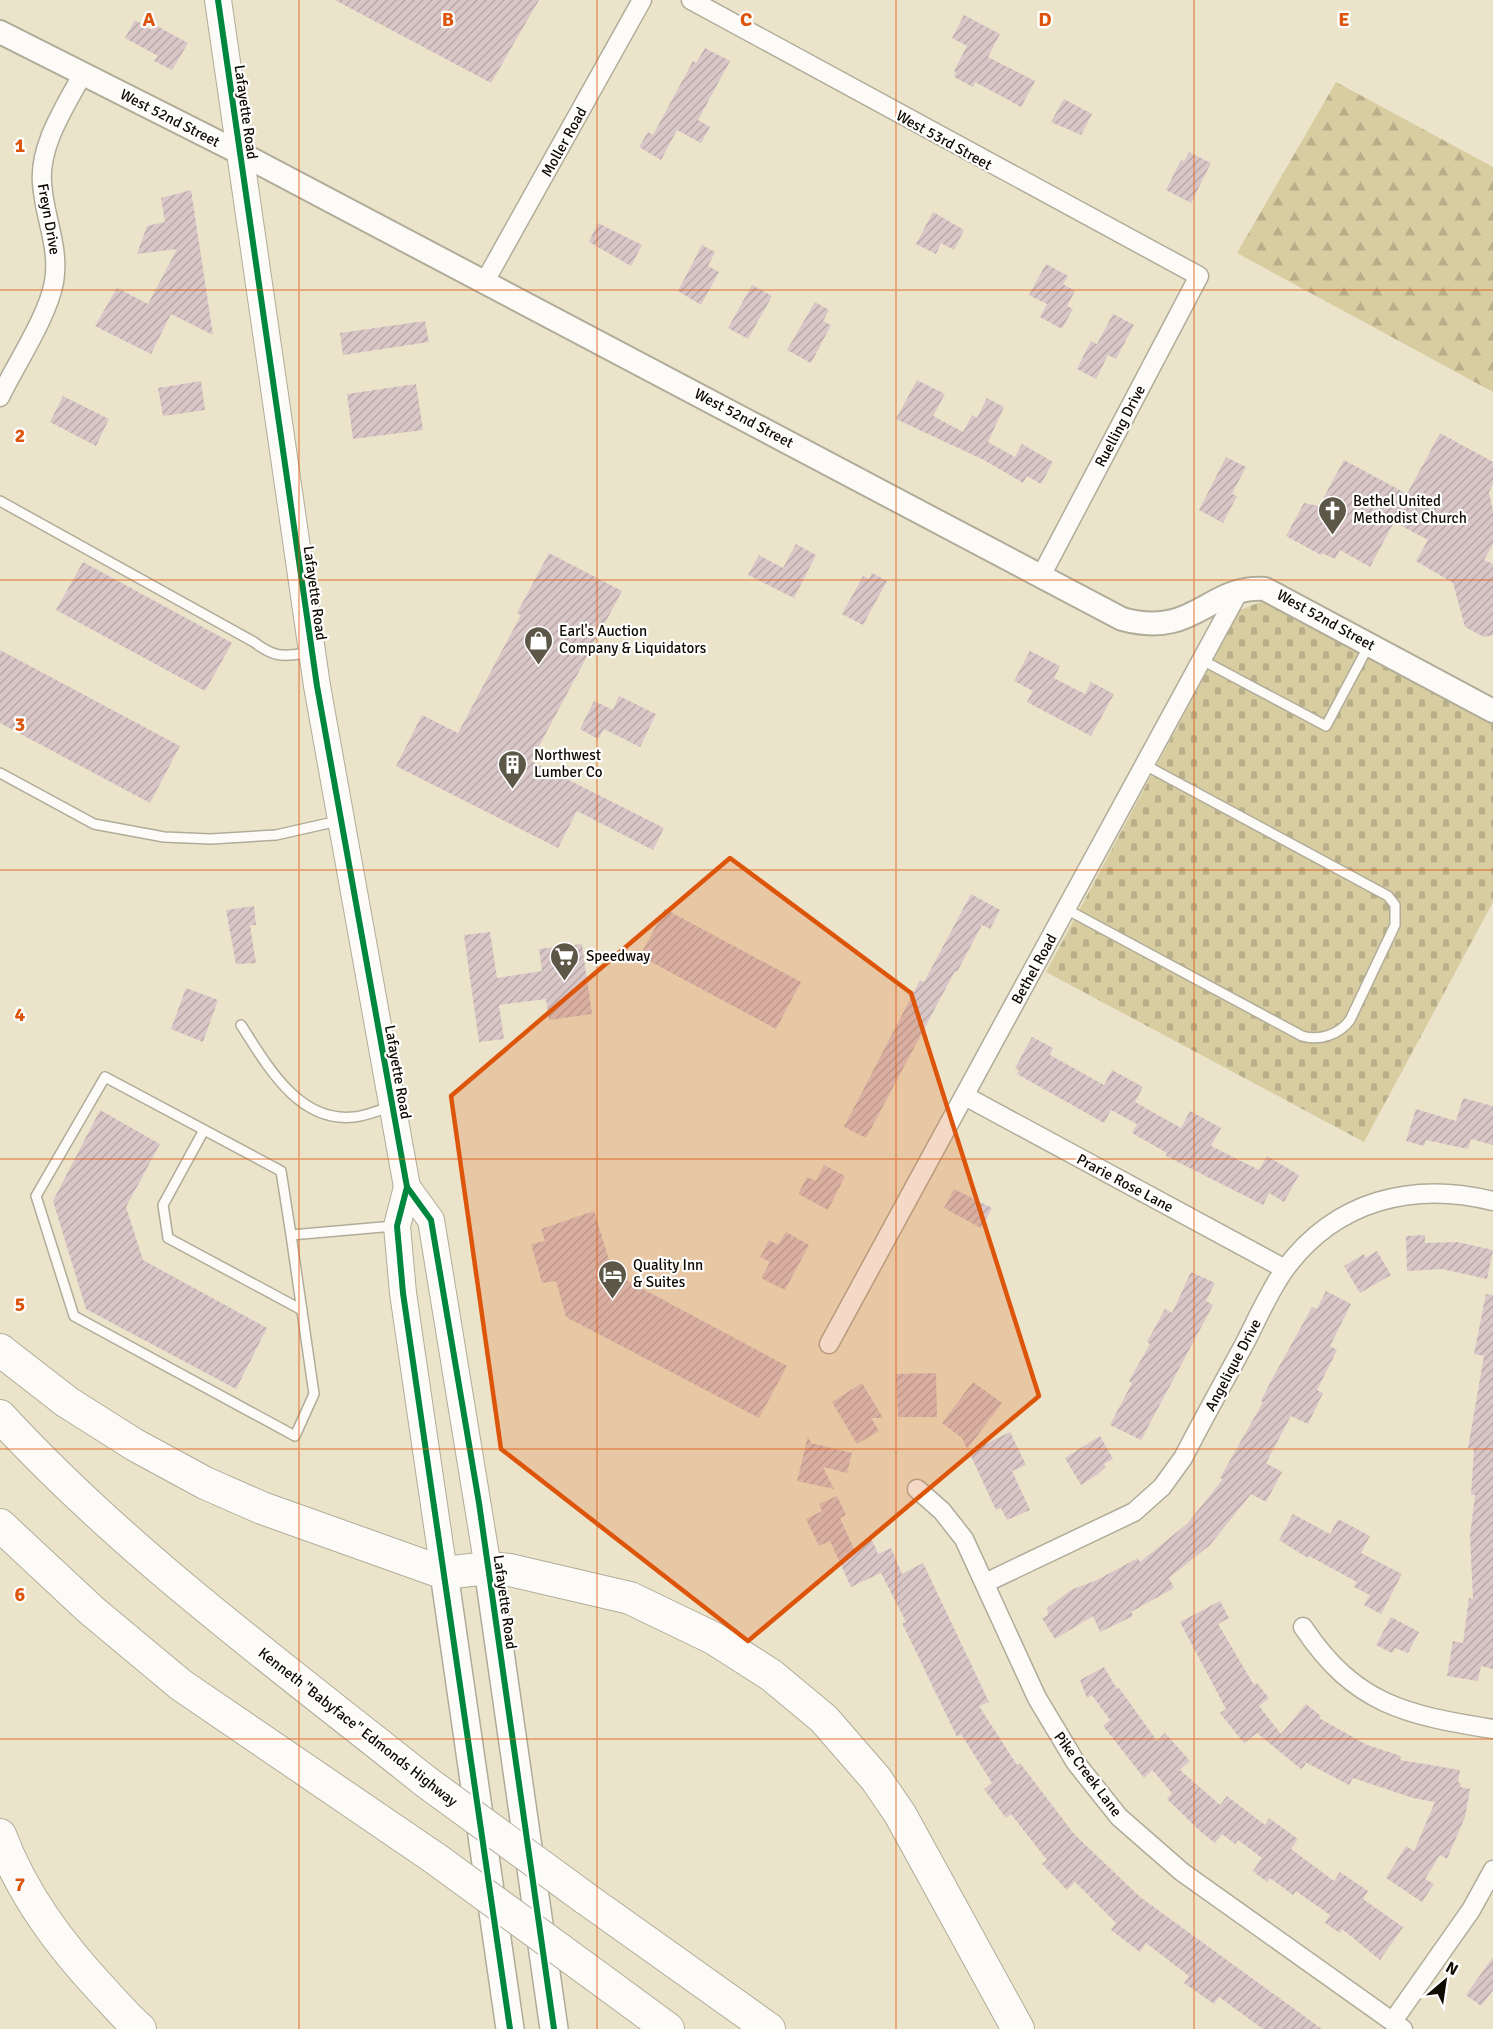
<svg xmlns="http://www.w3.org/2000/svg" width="1493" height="2029" font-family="Signika,sans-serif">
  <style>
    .forest { fill: url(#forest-firs) }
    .cemetery { fill: url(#cemetery-stones) }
    .building { fill: url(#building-hatch) }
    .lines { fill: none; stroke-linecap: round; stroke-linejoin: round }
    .service-casing { stroke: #b1ac99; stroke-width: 12 }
    .minor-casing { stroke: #b1ac99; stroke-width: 21 }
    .tertiary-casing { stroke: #b1ac99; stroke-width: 26 }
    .secondary-casing { stroke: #b1ac99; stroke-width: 28 }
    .primary-casing { stroke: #b1ac99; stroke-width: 30 }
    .motorway-casing { stroke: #b1ac99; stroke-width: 34 }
    .service { stroke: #fcfbf7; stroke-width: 9 }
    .minor { stroke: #fcfbf7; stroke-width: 18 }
    .tertiary { stroke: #fcfbf7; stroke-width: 22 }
    .secondary { stroke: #fcfbf7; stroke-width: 26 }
    .primary { stroke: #fcfbf7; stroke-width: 27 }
    .motorway { stroke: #fcfbf7; stroke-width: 32 }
    .motorway-bridge-casing { stroke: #b1ac99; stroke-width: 34; stroke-linecap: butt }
    .motorway-bridge { stroke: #fcfbf7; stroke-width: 32 }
    .cycleway-casing { stroke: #fff; stroke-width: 10 }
    .cycleway { stroke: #00873e; stroke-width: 6 }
    .marked { fill: #dd550b; fill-opacity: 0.2; stroke: #dd550b; stroke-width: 4.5; stroke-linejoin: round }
    .grid { fill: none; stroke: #dd550b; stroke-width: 1.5; stroke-opacity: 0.55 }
    .labels { text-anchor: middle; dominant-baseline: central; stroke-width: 4.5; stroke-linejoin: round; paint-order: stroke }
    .street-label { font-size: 15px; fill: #0f0b00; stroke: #fff }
    .poi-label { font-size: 15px; fill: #0f0b00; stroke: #fff; text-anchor: start }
    .grid-label { font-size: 20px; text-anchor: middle; font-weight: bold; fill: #dd550b; stroke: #fff; stroke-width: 4.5; stroke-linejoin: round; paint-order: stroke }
  </style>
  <defs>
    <pattern id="forest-firs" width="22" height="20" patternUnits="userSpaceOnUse" patternTransform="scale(1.5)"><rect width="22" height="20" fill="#d8cca1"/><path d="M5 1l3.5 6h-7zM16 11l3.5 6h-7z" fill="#b8ae89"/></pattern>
    <pattern id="cemetery-stones" width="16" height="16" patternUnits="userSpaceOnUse" patternTransform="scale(1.5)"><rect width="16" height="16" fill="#d8cca1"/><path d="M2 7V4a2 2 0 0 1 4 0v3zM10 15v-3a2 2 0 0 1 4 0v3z" fill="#b8ae89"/></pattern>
    <pattern id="building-hatch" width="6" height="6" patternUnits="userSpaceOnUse" patternTransform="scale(1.5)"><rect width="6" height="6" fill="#d9c6c7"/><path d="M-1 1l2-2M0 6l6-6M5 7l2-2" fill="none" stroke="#b9a9a9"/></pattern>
  </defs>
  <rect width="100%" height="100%" fill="#ebe4cb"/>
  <path class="forest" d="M1336 82 1493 167V392L1237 253Z"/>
  <path class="cemetery" d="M1263 601 1493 724V902L1364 1142 1046 972 1240 610Z"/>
  <g class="building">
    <path d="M335 0H539L491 83Z"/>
    <path d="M964 15 1000 34 988 57 1035 81 1021 107 975 82 973 87 954 77 956 72 954 71 967 46 952 38Z"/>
    <path d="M135 20 152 30 155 25 188 43 172 70 154 61 158 56 125 38Z"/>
    <path d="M705 48 730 61 698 120 710 127 701 143 677 130 661 160 639 147 648 132 653 135 693 61 696 63Z"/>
    <path d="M1064 99 1092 114 1081 135 1051 122Z"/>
    <path d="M1189 152 1211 163 1191 203 1166 190 1181 160 1184 161Z"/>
    <path d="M191 190 213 335 171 314 151 354 95 326 117 288 148 304 177 249 137 254 147 226 165 222 161 198Z"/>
    <path d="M933 212 964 230 954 250 941 243 936 254 916 244Z"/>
    <path d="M598 223 642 245 631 266 589 242Z"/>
    <path d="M702 245 715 252 708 266 719 272 701 305 678 291Z"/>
    <path d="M1046 264 1068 276 1063 284 1075 291 1067 306 1073 309 1062 329 1040 317 1047 304 1029 295Z"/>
    <path d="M752 285 772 296 748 339 728 328Z"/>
    <path d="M815 302 829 310 823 321 831 325 811 363 787 350Z"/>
    <path d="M1113 314 1134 325 1116 359 1108 355 1096 379 1077 369 1091 341 1097 344Z"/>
    <path d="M425 321 429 342 343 355 340 333Z"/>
    <path d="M917 380 945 394 933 416 963 432 972 415 977 418 987 398 1004 407 988 442 1015 457 1022 444 1053 462 1041 484 1027 476 1023 483 984 460 896 419Z"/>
    <path d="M201 381 205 410 163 416 158 388Z"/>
    <path d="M416 384 423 430 353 439 347 394Z"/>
    <path d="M63 396 109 419 96 446 50 422Z"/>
    <path d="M1440 433 1493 462V484L1489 492 1493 511V544L1484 560 1493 564V635L1484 637 1465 627 1453 583 1416 561 1428 540 1394 522 1370 567 1340 550 1335 559 1322 553 1321 555 1286 536 1304 503 1319 506 1344 460 1407 494Z"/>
    <path d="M1226 457 1246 467 1232 494 1237 496 1223 523 1199 510Z"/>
    <path d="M796 544 816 555 794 598 748 575 759 555 783 568Z"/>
    <path d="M549 553 622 591 531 761 664 828 653 850 577 811 558 848 396 766 422 715 458 733 521 615 517 613Z"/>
    <path d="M83 562 232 643 205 691 56 610Z"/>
    <path d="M872 573 887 581 863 625 842 614 863 576 869 579Z"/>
    <path d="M0 650 180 746 150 803 0 723Z"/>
    <path d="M1030 651 1060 666 1054 678 1085 694 1091 682 1114 694 1091 736 1027 702 1033 691 1014 681Z"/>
    <path d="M619 696 656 714 640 747 604 729 598 739 580 729 594 701 613 710Z"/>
    <path d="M971 894 1000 910 990 929 982 925 957 972 955 971 866 1138 844 1127 920 980 924 982Z"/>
    <path d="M254 906 256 925H250L256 963 236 964 226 910Z"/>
    <path d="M665 909 801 982 776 1029 640 956Z"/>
    <path d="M490 932 497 978 542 971 539 949 582 944 592 1014 549 1020 546 999 499 1005 504 1039 479 1042 464 935Z"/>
    <path d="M186 988 218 1000 203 1042 171 1029Z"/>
    <path d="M1032 1037 1053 1048 1050 1055 1104 1085 1112 1070 1143 1087 1135 1102 1181 1128 1190 1111 1221 1128 1211 1146 1259 1170 1267 1156 1299 1175 1284 1202 1269 1193 1263 1205 1166 1156 1167 1153 1132 1133 1137 1124 1111 1110 1104 1123 1017 1074 1019 1070 1015 1068Z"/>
    <path d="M1463 1098 1493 1106V1145L1471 1139 1468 1149 1426 1140 1424 1146 1406 1141 1416 1109 1456 1121Z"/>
    <path d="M100 1110 160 1144 126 1207 143 1260 267 1328 236 1389 86 1309 53 1201Z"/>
    <path d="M824 1165 845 1176 828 1210 798 1194 807 1177 816 1181Z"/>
    <path d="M954 1189 992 1208 981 1228 944 1208Z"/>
    <path d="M594 1211 613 1273 787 1366 759 1418 566 1317 556 1281 542 1283 531 1244 545 1241 541 1229Z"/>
    <path d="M786 1232 809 1245 785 1290 761 1278 770 1262 760 1257 769 1240 778 1245Z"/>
    <path d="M1425 1235V1243L1457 1242 1493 1250 1487 1279 1442 1269 1407 1271 1406 1236Z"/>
    <path d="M1377 1251 1391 1275 1360 1293 1344 1266 1364 1254 1365 1258Z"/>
    <path d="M1191 1272 1215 1283 1206 1301 1213 1305 1141 1440 1110 1425 1132 1383 1129 1381 1150 1344 1147 1342 1165 1309 1172 1313Z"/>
    <path d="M1326 1291 1351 1304 1330 1346 1337 1350 1317 1390 1323 1393 1308 1424 1291 1416 1266 1463 1282 1472 1266 1502 1251 1494 1210 1545 1169 1578 1174 1588 1131 1612 1133 1616 1100 1632 1093 1616 1055 1639 1042 1618 1048 1615 1047 1608 1071 1590 1097 1580 1138 1558 1140 1562 1187 1524 1223 1479 1220 1478 1263 1402 1261 1401 1270 1383 1312 1307 1317 1309Z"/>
    <path d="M1486 1294 1493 1295V1669L1481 1666 1478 1681 1447 1676 1453 1641 1463 1643 1469 1598 1473 1599 1470 1536 1475 1495H1471L1474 1449 1468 1448 1484 1356 1474 1354Z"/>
    <path d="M936 1373 937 1417H898L896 1374Z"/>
    <path d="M973 1382 1002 1403 967 1449 962 1438 942 1423Z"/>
    <path d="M862 1383 883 1418H871L879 1431 857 1444 832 1402Z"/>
    <path d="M1010 1432 1026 1465 1012 1471 1030 1510 1007 1520 1001 1508 996 1510 969 1452Z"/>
    <path d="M808 1436 811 1443 852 1453 847 1473 823 1467 834 1489 797 1481Z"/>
    <path d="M1100 1436 1113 1459 1104 1464 1106 1467 1098 1474 1081 1485 1065 1458Z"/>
    <path d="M837 1496 846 1515 840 1518 854 1549 872 1540 878 1554 891 1548 902 1574 923 1563 989 1702 979 1706 1017 1765 1020 1763 1074 1834 1140 1897 1322 2029H1263L1219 1997 1214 2004 1184 1983 1189 1976 1146 1943 1140 1952 1111 1930 1116 1923 1075 1882 1067 1890 1042 1864 1047 1860 1011 1814 1006 1818 984 1789 992 1783 961 1734 957 1737 902 1623 906 1622 881 1573 851 1587 830 1541 819 1546 806 1519 822 1511 819 1504Z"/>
    <path d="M1293 1514 1330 1534 1338 1519 1370 1536 1361 1553 1402 1574 1381 1614 1364 1605 1370 1595 1354 1587 1357 1582 1309 1556 1308 1558 1279 1540Z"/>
    <path d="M1220 1601 1229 1618 1218 1624 1254 1685 1257 1683 1269 1698 1259 1706 1281 1734 1306 1704 1321 1716 1319 1718 1367 1745 1401 1756 1400 1760 1460 1770 1458 1782 1461 1783 1460 1787 1470 1789 1465 1817 1447 1859 1440 1855 1425 1879 1434 1884 1422 1902 1386 1878 1406 1846 1414 1851 1435 1802 1413 1798 1353 1778 1349 1785 1303 1761 1306 1764 1301 1769 1257 1733 1244 1743 1220 1713 1226 1709 1180 1622Z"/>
    <path d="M1391 1617 1419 1632 1408 1653 1395 1648 1392 1653 1376 1645Z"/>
    <path d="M1104 1667 1117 1689 1119 1688 1157 1741 1165 1733 1190 1761 1180 1770 1220 1805 1227 1796 1265 1825 1269 1818 1298 1839 1291 1849 1334 1881 1340 1872 1368 1891 1363 1899 1403 1927 1380 1960 1342 1929 1340 1933 1325 1923 1330 1915 1296 1891 1293 1895 1270 1878 1267 1882 1253 1871 1262 1858 1238 1840 1235 1844 1222 1834 1215 1843 1201 1832 1167 1799 1172 1793 1152 1770 1144 1778 1103 1726 1110 1720 1092 1695 1087 1698 1080 1680Z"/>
    <path d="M1493 1957V1990L1481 2006 1466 1995Z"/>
  </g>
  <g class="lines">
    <defs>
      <g id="service">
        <path d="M0 501 254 642C276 659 284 656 310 653"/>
        <path d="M1202 660 1326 726 1369 645"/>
        <path d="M0 773 94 824 164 837 211 839 276 835 338 821"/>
        <path d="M1066 909 1302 1036C1319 1041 1339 1035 1350 1020L1395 925V905L1388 896 1145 765"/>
        <path d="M241 1025C267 1065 298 1123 354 1117 366 1116 379 1110 390 1107"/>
        <path d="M204 1130 163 1205 168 1238 302 1310"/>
        <path d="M291 1235 314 1394 295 1436 74 1316 36 1196 105 1077 281 1171 291 1235 394 1226"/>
      </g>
      <g id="minor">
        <path d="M691 0 1199 276 1041 576"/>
        <path d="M484 283 642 0"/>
        <path d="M0 397C16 364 48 316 54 282 60 247 44 217 42 183 39 144 66 106 83 73"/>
        <path d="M965 1096 1285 1269"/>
        <path d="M829 1344 1238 593"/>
        <path d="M917 1489 942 1511 964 1539 1037 1698 1076 1763 1119 1817 1182 1872 1403 2029"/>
        <path d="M985 1583 1134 1512 1162 1487 1183 1458C1203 1419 1225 1380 1246 1341 1258 1317 1270 1290 1285 1269 1336 1200 1413 1181 1493 1201"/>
        <path d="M1303 1627C1355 1705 1406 1715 1493 1729"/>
        <path d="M1393 2021 1471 1910 1493 1870"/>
      </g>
      <path id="tertiary" d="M0 32 240 153 1122 619C1195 639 1208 585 1265 589L1493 711"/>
      <g id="secondary">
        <path d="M218 0 317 686 407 1187 431 1220 488 1568"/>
        <path d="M407 1187 397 1226 403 1293 444 1573"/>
      </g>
      <g id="primary">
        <path d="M488 1568 554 2029"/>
        <path d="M444 1573 510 2029"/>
      </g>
      <g id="motorway">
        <path d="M0 1350 67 1402 135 1445 205 1483 262 1508 444 1573 488 1568 510 1570 630 1598 713 1638 771 1675 824 1719 876 1779 900 1814 1018 2029"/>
        <path d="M0 1416C127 1554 279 1664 425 1781"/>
        <path d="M0 1525 91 1610 181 1685 436 1859"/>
        <path d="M0 1835C23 1896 61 1946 104 1992 116 2005 127 2018 140 2029"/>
        <path d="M585 1898 769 2029"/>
        <path d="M596 1976 668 2029"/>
      </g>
    </defs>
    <use href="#service" class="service-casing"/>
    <use href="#minor" class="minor-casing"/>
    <use href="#tertiary" class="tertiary-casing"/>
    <use href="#secondary" class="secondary-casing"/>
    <use href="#primary" class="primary-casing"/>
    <use href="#motorway" class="motorway-casing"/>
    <use href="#service" class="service"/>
    <use href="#minor" class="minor"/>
    <use href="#tertiary" class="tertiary"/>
    <use href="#secondary" class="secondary"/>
    <use href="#primary" class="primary"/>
    <use href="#motorway" class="motorway"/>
    <defs>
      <g id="motorway-bridge">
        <path d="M425 1781 585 1898"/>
        <path d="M436 1859 596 1976"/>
      </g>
    </defs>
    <use href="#motorway-bridge" class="motorway-bridge-casing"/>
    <use href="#motorway-bridge" class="motorway-bridge"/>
    <defs>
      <g id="cycleway">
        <path d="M218 0 317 686 407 1187 431 1220 479 1503 554 2029"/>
        <path d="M407 1187 397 1226 403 1293 510 2029"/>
      </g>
    </defs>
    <use href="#cycleway" class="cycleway-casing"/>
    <use href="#cycleway" class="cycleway"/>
  </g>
  <path class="marked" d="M730 858 911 993 1039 1396 748 1641 501 1449 451 1096Z"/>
  <path class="grid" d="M299 0V2029M597 0V2029M896 0V2029M1194 0V2029M0 290H1493M0 580H1493M0 870H1493M0 1159H1493M0 1449H1493M0 1739H1493"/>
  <defs>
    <symbol id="church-pin" viewBox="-11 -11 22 30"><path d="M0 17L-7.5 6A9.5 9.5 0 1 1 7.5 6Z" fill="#5c5747" stroke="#fff"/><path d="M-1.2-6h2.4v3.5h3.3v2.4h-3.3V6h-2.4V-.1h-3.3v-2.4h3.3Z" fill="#fff"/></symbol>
    <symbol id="shop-pin" viewBox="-11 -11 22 30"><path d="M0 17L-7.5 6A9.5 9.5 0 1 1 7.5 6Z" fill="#5c5747" stroke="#fff"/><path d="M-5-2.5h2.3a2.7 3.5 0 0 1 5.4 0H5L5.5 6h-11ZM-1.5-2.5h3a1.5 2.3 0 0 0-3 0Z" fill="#fff"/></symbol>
    <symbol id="building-pin" viewBox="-11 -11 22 30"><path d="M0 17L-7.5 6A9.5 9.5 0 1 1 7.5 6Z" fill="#5c5747" stroke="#fff"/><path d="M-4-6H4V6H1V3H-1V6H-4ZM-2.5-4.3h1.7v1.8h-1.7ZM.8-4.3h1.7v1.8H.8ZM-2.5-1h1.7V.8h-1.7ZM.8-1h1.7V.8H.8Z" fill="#fff"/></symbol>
    <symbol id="supermarket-pin" viewBox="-11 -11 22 30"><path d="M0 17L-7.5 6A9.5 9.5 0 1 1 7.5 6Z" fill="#5c5747" stroke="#fff"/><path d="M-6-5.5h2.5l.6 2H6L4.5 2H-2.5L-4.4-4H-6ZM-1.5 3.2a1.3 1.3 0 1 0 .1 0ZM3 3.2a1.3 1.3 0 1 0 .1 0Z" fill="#fff"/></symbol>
    <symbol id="hotel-pin" viewBox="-11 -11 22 30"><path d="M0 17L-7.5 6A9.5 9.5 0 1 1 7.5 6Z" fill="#5c5747" stroke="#fff"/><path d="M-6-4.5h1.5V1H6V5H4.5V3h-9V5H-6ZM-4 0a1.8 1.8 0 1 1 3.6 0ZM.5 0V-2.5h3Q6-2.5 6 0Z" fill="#fff"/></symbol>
  </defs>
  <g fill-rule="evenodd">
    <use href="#church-pin" x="1316" y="494" width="33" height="45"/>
    <use href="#shop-pin" x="522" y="624" width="33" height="45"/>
    <use href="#building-pin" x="496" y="748" width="33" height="45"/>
    <use href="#supermarket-pin" x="548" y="940" width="33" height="45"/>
    <use href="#hotel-pin" x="596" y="1258" width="33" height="45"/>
  </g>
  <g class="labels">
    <g class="street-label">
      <text transform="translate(246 112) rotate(82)">Lafayette Road</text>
      <text transform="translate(170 118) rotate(27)">West 52nd Street</text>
      <text transform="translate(944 140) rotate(29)">West 53rd Street</text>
      <text transform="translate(564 142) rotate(-61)">Moller Road</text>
      <text transform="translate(49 219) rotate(80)">Freyn Drive</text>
      <text transform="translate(744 418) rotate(28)">West 52nd Street</text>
      <text transform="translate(1120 426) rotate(-62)">Ruelling Drive</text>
      <text transform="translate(315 593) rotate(82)">Lafayette Road</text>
      <text transform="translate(1326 620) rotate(29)">West 52nd Street</text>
      <text transform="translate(1034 969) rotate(-61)">Bethel Road</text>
      <text transform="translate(398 1072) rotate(80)">Lafayette Road</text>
      <text transform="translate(1125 1183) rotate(28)">Prarie Rose Lane</text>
      <text transform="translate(1233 1365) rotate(-62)">Angelique Drive</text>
      <text transform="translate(505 1602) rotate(82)">Lafayette Road</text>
      <text transform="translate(358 1727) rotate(38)">Kenneth "Babyface" Edmonds Highway</text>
      <text transform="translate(1088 1774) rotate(53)">Pike Creek Lane</text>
    </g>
    <g class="poi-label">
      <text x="1353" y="501">Bethel United<tspan x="1353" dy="17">Methodist Church</tspan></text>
      <text x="559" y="631">Earl's Auction<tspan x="559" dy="17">Company &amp; Liquidators</tspan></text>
      <text x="534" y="755">Northwest<tspan x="534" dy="17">Lumber Co</tspan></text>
      <text x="586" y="956">Speedway</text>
      <text x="633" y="1265">Quality Inn<tspan x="633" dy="17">&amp; Suites</tspan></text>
    </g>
  </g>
  <g class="grid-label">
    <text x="149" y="26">A</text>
    <text x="448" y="26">B</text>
    <text x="746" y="26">C</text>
    <text x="1045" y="26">D</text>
    <text x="1344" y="26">E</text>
    <text x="20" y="152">1</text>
    <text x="20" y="442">2</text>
    <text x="20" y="731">3</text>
    <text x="20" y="1021">4</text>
    <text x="20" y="1311">5</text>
    <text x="20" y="1601">6</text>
    <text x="20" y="1891">7</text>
  </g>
  <g transform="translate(1445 1981) rotate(29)" stroke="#ffffff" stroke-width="4.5" paint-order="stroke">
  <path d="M0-4.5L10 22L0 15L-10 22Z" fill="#0f0b00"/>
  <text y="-9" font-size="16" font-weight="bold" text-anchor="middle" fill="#0f0b00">N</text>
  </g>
</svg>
